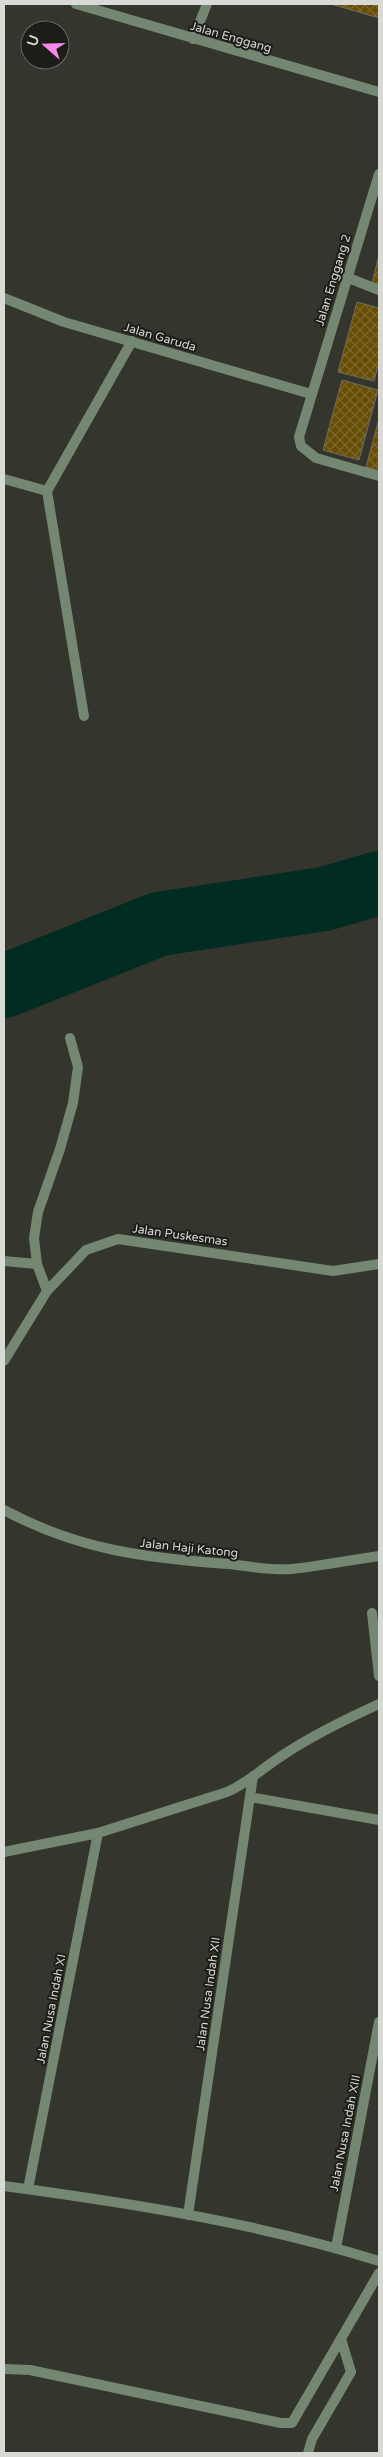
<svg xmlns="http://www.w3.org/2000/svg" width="383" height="2457" font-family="'Varela Round',sans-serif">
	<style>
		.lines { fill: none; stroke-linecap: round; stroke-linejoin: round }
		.river { stroke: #002c21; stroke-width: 64 }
		.building { fill: url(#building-cross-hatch); stroke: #706c63 }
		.street { stroke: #738772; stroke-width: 10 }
		.labels { text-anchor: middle; stroke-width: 4; stroke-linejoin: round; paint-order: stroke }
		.street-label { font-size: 12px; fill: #d9dad5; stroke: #1c1c18 }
	</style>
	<defs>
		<pattern id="building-cross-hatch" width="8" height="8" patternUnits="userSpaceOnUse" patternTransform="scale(1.25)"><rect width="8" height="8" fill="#674e06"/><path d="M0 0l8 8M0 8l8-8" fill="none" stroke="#7c6729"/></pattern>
	</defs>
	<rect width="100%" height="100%" fill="#34352d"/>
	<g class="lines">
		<path class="river" d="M4,986L159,924L324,899L379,883"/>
	</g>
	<path class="building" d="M331,4H379V18Z
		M379,255V286L372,283Z
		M357,302L379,308V362L374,381L338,372Z
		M342,380L378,390L359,460L323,450Z
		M379,419V471L366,467Z"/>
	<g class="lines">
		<path class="street" d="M76,4L379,92
			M193,39L207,4
			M379,174L299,437L301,446L316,458L379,476
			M346,277L379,290
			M4,298L64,322L311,394
			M4,479L47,491L132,341
			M47,491L84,716
			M4,1261L37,1264
			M47,1291L37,1264L34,1238L38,1212L60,1149L73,1103L78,1067L70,1038
			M4,1361L47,1291L86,1250L118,1239L333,1271L379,1264
			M4,1510C78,1550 146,1558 228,1564C249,1566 272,1571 292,1569C321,1566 350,1560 379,1556
			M372,1613L379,1676
			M250,1797L379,1820
			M4,1852L98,1833L227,1792C248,1783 264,1767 283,1755C313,1735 346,1719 379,1704
			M4,2186C130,2203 258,2223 379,2261
			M28,2189L98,1833
			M188,2215L253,1776
			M336,2248L379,2022
			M4,2369L30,2370L281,2423H292L379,2273
			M308,2453L312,2439L351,2372L341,2339"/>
	</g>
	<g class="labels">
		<g class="street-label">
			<text transform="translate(231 37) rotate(16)" y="4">Jalan Enggang</text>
			<text transform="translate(333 280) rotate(-73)" y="4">Jalan Enggang 2</text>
			<text transform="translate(160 337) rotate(16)" y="4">Jalan Garuda</text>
			<text transform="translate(180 1235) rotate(8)" y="4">Jalan Puskesmas</text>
			<text transform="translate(189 1548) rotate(6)" y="4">Jalan Haji Katong</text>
			<text transform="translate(208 1994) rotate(-82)" y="4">Jalan Nusa Indah XII</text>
			<text transform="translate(51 2009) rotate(-79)" y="4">Jalan Nusa Indah XI</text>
			<text transform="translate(345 2133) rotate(-79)" y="4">Jalan Nusa Indah XIII</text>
		</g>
	</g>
	<rect width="383" height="2457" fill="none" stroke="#d9dad5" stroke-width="10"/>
	<g transform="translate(45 45) rotate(290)"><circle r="24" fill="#1c1c18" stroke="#686864"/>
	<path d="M0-4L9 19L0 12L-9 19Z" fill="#f788eb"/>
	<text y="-8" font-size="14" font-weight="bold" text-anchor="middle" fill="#d9dad5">U</text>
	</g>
</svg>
